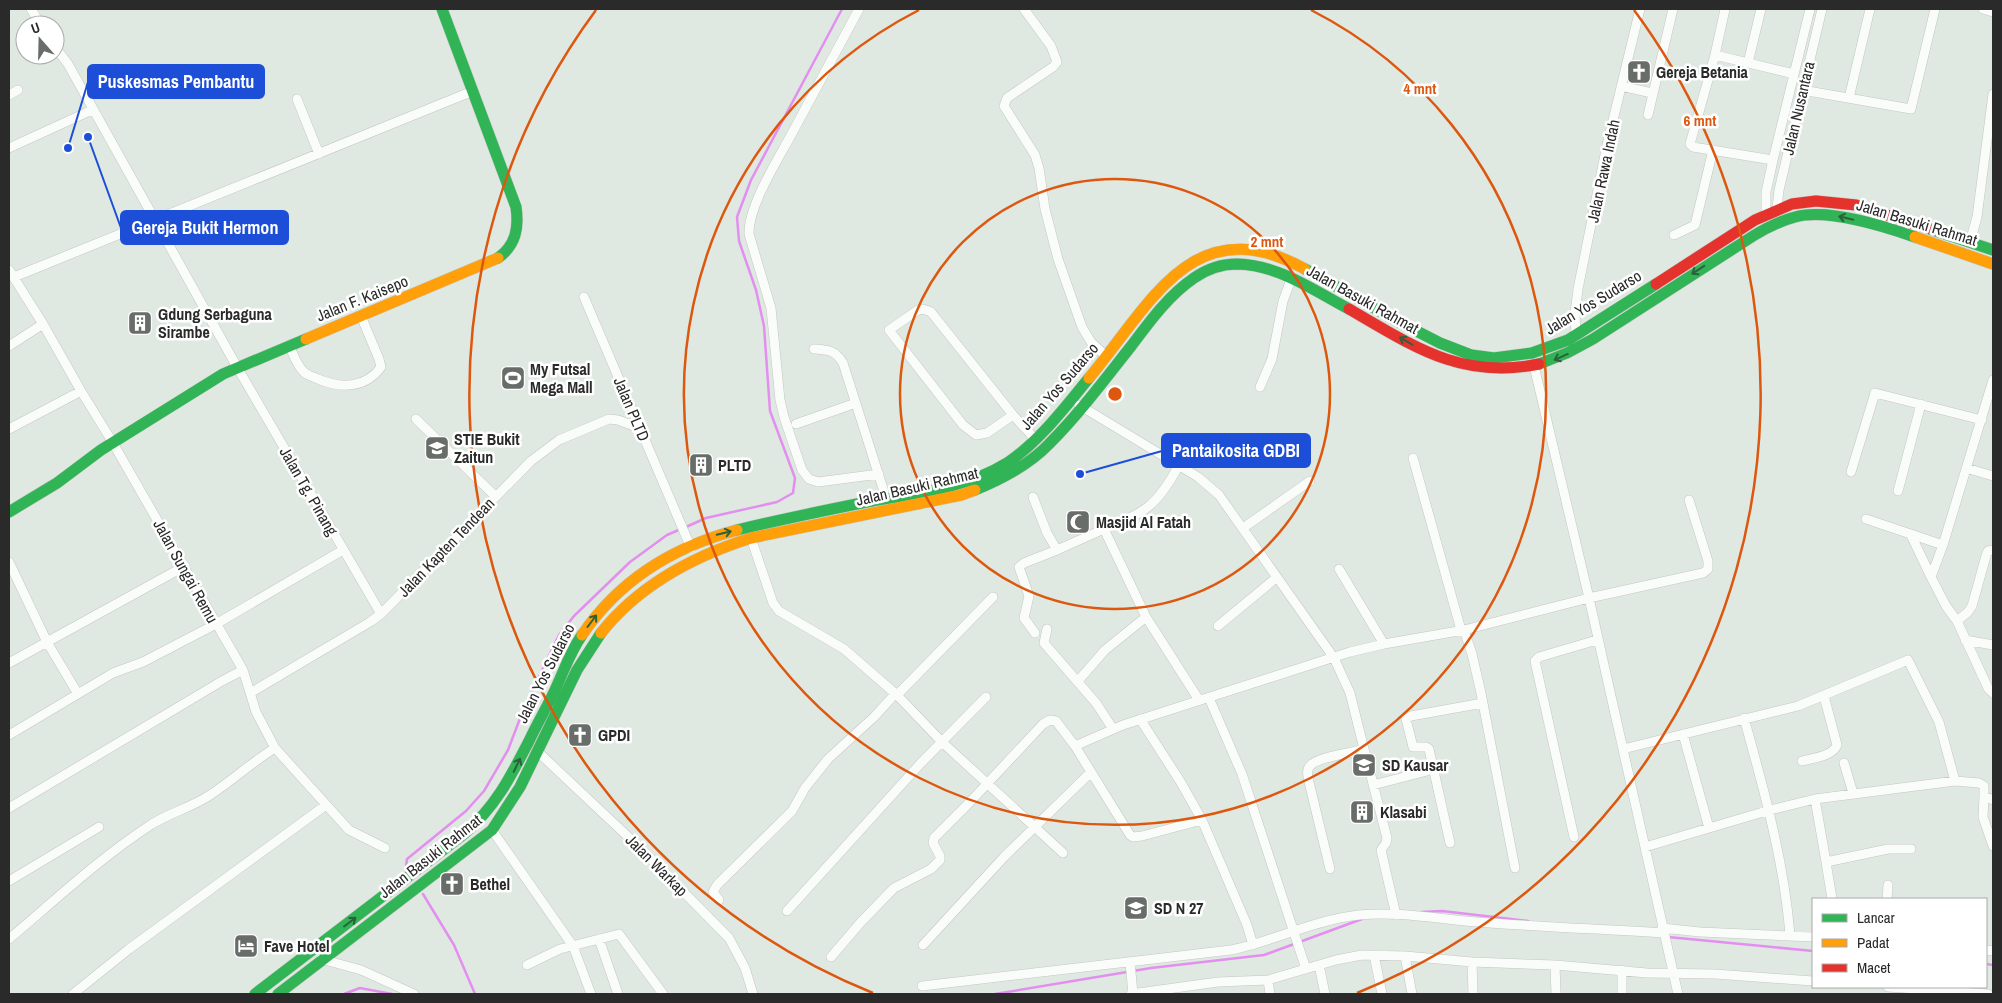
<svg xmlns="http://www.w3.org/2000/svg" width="2002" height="1003" font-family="'Archivo Narrow',sans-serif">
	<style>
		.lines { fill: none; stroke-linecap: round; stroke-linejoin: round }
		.stream { stroke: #e28fef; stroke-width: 2.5 }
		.street-casing { stroke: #c5c6c4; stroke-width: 10 }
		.fast-casing { stroke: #c5c6c4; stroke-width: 12 }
		.slow-casing { stroke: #c5c6c4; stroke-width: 12 }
		.jam-casing { stroke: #c5c6c4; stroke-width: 12 }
		.street { stroke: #fafcfa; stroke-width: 9 }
		.fast { stroke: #30b455; stroke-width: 11 }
		.slow { stroke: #ff9f0a; stroke-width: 11 }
		.jam { stroke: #e5322d; stroke-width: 11 }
		.oneway { stroke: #2c613b }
		.ring { fill: none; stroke: #de570e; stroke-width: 2.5 }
		.labels { text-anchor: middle; stroke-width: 5; stroke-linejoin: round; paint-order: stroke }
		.poi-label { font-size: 16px; font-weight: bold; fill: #2a2a2a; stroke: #fff; text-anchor: start }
		.street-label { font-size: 16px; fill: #2a2a2a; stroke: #fff }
		.centre { fill: #de570e; stroke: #fff; stroke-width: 2.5 }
		.ring-label { font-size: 15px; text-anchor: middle; font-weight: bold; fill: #de570e; stroke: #fff; stroke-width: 5; stroke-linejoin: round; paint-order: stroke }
		.leader { fill: none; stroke: #1d4ed8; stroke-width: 2 }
		.callout-dot { fill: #1d4ed8; stroke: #fff; stroke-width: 2 }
		.callout { fill: #1d4ed8; stroke: #1d4ed8; stroke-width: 2 }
		.callout-label { font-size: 18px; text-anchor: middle; font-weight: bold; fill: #fff }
	</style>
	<rect width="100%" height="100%" fill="#dfe9e1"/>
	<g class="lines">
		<path class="stream" d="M686,527L706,518L777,502L793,493L795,478L770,411L764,326L756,290L739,241L737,217L751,180L842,9
			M406,866L407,859L466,811L484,791L508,750L524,708L559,635L574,616L630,562L667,535L681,529
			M423,894L454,945L475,994
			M1422,912L1442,911L1528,921
			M1668,937L1813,951
			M1986,964L1993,965
			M344,994L360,988L392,994
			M995,994L1151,968L1264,955L1362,919"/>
		<defs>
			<path id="street" d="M31,9L41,25
				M859,9C836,51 813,94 790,137C777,161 748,207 749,234L771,308L780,400L784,417L802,470L809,479L818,482L879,474
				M1024,9L1051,46L1057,62L1053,67L1007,98L1004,106L1035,155L1039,168L1045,209L1058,259L1082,327L1091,342L1107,357
				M1725,9L1715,55L1690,144L1693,147L1773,160
				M1983,9L1993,12
				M55,47L68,64L237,367L381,614
				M1715,55L1794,74
				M1748,63L1761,9
				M1621,86L1652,93
				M1802,90L1911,109L1935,9
				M9,95L18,90
				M1849,98L1870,9
				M297,99L319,154
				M1648,115L1673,9
				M9,148L92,110
				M1777,208L1779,190L1822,9
				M1766,214V192L1773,160L1810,9
				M1674,235L1695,225L1713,150
				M1970,242L1977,217L1993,94
				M9,270L43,324L81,391L113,443L243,670L256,712L275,748L349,830L385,848
				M14,277L473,91
				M584,297L691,548
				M1576,336L1575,313L1578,289L1607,145L1640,9
				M289,345C293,354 297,366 304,372C308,376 314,377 318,379C341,389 366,388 381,367L379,359L361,316
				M9,346L43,324
				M814,349C828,350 835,350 843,363L886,498
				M1534,366L1589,598L1678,994
				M1993,380L1943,545L1931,577L1946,606L1957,621L1988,688L1993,693
				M1260,387L1272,359L1283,301L1292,277
				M1079,405L1198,477L1219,495L1334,658L1350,693L1364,749C1353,753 1316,757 1310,766C1306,770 1308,777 1309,782L1330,869
				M1013,415L987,433L976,435L963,425L889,330L918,310L923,309L931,312L1013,415L1035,439
				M416,419L495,496
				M796,424L856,403
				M9,429L81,391
				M1413,458L1461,630
				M1966,468L1993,476
				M1851,472L1875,393L1982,420
				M1898,491L1921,404
				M1033,497L1047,533L1057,550L1104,529L1146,617L1199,700
				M1866,519L1943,545
				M1243,528L1310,481
				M1104,529C1146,512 1157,506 1179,465
				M1911,535L1931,577
				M751,538L773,603L779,611L844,649L897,695L942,742L1063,853
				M9,562L47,642L9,663
				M1339,569L1384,644
				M1957,621L1968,612L1972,606L1986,556L1988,551L1993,550
				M1218,626L1276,578
				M1047,629L1044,643L1096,703L1113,729
				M1464,630L1472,654L1481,693L1515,868
				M1035,633L1024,618L1029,596L1019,567L1024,563L1057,550
				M1965,640L1993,645
				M1078,681L1105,650L1146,617
				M252,692L370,622L381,614L531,461L559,440L609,419L618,420L642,429
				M78,694L47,642L185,566
				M897,695L993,597
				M1209,698L1242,774L1306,969
				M1744,718C1764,790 1784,861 1790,935
				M1140,719L1180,781L1202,820L1247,925L1253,945
				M1683,734L1709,828
				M9,735L113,673L143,662L216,624L343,550
				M1075,746L1123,725L1350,652L1384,644L1464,630L1589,598L1703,573L1708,569V561L1689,500
				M1364,749L1387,838L1386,843L1381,850L1396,915
				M1623,749L1798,706L1908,660L1939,722L1955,781
				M538,752L639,847L729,938L745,968L753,994
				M1802,761C1813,758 1833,756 1837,745L1824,696
				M1844,763L1853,793
				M1373,785L1427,771
				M1984,796L1983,817L1993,846
				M1815,799L1826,862L1888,849H1911
				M9,808L222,681L243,670
				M492,830L573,946L591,994
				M1574,837L1535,661L1539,657L1597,640
				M1450,843L1429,749L1426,747H1413L1406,719L1411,716L1483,703
				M1645,847L1770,810L1815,799L1955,781L1979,783L1984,786V796L1993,800
				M1826,862L1832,899
				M9,881L99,827
				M1887,899L1888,885
				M719,900L713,892L717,885L792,811L805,788L828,759L874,717L895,694
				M787,911L920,764L986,697
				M1662,928L1700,932L1813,937
				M9,939C54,901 100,858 149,826C168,813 191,808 210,795C233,780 252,762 275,748
				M599,939L618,994
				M923,945L1004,857L1091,772
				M1986,950L1993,951
				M1374,955L1382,994
				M1405,956L1412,994
				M831,957L861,922L894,888L931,869L940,860V856L933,843L934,838L969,803L1043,724L1050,720L1056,721L1075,746L1130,835L1133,837L1142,836L1202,820
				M321,959L361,970L414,994
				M1130,962L1133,994
				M1472,962L1473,994
				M527,965L560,949L619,934L663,994
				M1319,965L1325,994
				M1555,965L1556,994
				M1622,970V994
				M922,986L1231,950C1274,941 1314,920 1359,915C1398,911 1438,919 1477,922C1539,927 1601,929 1663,933
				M1888,987L1988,994
				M73,994L129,949L326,805
				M1131,994L1218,982L1268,980
				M1270,994L1268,980L1336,960L1362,955L1405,956L1472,962L1555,965L1647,973L1715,974L1813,981"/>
			<path id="fast" d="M442,9L516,207C519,228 516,245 498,258
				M1927,228L1993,250
				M1305,269L1397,321L1440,343L1471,355L1494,358L1532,353L1568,340L1656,284
				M1539,364L1567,353L1593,339L1753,236C1766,228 1780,221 1795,217C1826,208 1884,226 1915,237
				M975,490C1002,479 1029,465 1049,444C1079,414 1106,378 1132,345C1150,321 1169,295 1194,278C1207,269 1221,264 1237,264C1279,265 1313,290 1349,309
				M9,512L57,483L101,450L223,374L306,339
				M737,530C782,519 827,510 872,501C917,493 967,488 1007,463C1039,442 1065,407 1089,378
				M255,994L464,834C496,806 510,778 529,741C537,724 547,707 555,690C564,671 570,652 582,635
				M278,994L492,830L520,787L577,670L601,633"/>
			<path id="slow" d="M1915,237L1993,264
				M306,339L498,258
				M1089,378C1151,304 1193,207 1305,269
				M601,633C639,585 694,556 751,538L961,495L975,490
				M582,635C620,579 673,547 737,530"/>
			<path id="jam" d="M1656,284L1755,220L1792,204L1816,201L1856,205L1927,228
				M1349,309C1413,346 1461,380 1539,364"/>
		</defs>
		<use href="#street" class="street-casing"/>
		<use href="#fast" class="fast-casing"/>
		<use href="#slow" class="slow-casing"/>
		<use href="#jam" class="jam-casing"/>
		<use href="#street" class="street"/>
		<use href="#fast" class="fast"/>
		<use href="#slow" class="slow"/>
		<use href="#jam" class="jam"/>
	</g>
	<defs><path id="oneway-shaft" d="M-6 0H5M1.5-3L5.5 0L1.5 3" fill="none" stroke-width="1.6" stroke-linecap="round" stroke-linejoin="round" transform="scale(1.25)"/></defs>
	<g class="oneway">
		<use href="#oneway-shaft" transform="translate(1846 218) rotate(-167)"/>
		<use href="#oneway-shaft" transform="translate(1698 270) rotate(147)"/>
		<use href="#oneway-shaft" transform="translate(1406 341) rotate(-150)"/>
		<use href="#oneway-shaft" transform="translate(1561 357) rotate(156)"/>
		<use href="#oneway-shaft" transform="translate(724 533) rotate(-14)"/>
		<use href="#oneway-shaft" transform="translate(592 621) rotate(-53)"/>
		<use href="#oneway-shaft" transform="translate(517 765) rotate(-64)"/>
		<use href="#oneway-shaft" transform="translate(350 922) rotate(-37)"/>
	</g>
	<g class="ring">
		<circle cx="1115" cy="394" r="215"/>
		<path d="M1311 10A431 431 0 1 1 919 10"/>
		<path d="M873 993A646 646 0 0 1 596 10M1634 10A646 646 0 0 1 1357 993"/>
	</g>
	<defs>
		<symbol id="church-square" viewBox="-11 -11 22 22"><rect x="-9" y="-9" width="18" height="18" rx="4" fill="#696d6a" stroke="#fff"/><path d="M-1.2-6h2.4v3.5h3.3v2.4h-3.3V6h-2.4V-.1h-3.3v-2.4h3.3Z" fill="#fff"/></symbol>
		<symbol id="building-square" viewBox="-11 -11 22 22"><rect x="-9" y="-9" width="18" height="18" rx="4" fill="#696d6a" stroke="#fff"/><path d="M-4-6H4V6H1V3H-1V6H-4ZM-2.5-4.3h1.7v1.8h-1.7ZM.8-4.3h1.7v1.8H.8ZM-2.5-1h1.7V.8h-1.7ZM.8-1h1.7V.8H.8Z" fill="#fff"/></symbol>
		<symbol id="stadium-square" viewBox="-11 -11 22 22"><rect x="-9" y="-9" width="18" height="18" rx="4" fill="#696d6a" stroke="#fff"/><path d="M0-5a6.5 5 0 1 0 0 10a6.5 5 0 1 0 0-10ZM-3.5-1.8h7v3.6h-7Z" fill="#fff"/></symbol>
		<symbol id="university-square" viewBox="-11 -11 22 22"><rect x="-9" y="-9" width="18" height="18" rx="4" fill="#696d6a" stroke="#fff"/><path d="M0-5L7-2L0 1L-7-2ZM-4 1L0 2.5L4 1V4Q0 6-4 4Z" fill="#fff"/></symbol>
		<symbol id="mosque-square" viewBox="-11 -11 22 22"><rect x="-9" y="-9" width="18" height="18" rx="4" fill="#696d6a" stroke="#fff"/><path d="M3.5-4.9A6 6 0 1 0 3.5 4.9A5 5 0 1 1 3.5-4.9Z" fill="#fff"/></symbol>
		<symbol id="school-square" viewBox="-11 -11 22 22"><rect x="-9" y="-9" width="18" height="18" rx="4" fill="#696d6a" stroke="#fff"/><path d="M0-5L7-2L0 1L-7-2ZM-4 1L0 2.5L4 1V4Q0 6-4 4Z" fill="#fff"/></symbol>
		<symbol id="hotel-square" viewBox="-11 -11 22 22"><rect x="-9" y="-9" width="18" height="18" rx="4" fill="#696d6a" stroke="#fff"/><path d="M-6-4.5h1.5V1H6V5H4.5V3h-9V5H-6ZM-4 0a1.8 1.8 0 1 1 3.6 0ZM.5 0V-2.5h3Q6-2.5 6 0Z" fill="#fff"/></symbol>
	</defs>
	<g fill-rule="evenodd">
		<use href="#church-square" x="1625" y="58" width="28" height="28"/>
		<use href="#building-square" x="126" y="309" width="28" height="28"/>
		<use href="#stadium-square" x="499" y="364" width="28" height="28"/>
		<use href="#university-square" x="423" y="434" width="28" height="28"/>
		<use href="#building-square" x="687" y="451" width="28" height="28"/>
		<use href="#mosque-square" x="1064" y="508" width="28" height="28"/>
		<use href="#church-square" x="566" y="721" width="28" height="28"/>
		<use href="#school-square" x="1350" y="751" width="28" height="28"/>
		<use href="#building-square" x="1348" y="798" width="28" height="28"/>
		<use href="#church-square" x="438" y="870" width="28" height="28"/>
		<use href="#school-square" x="1122" y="894" width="28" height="28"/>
		<use href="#hotel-square" x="232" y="932" width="28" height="28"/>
	</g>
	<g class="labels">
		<g class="poi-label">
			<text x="1656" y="78">Gereja Betania</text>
			<text x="158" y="320">Gdung Serbaguna<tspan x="158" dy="18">Sirambe</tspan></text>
			<text x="530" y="375">My Futsal<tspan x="530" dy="18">Mega Mall</tspan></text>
			<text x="454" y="445">STIE Bukit<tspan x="454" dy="18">Zaitun</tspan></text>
			<text x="718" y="471">PLTD</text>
			<text x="1096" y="528">Masjid Al Fatah</text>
			<text x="598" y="741">GPDI</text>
			<text x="1382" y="771">SD Kausar</text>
			<text x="1380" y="818">Klasabi</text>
			<text x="470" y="890">Bethel</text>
			<text x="1154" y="914">SD N 27</text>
			<text x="264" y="952">Fave Hotel</text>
		</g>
		<g class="street-label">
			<text transform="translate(1798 108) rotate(-77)" y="6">Jalan Nusantara</text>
			<text transform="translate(1603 171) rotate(-78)" y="6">Jalan Rawa Indah</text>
			<text transform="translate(1917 222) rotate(17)" y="6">Jalan Basuki Rahmat</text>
			<text transform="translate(362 298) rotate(-22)" y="6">Jalan F. Kaisepo</text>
			<text transform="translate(1363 299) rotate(29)" y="6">Jalan Basuki Rahmat</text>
			<text transform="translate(1593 302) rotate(-31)" y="6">Jalan Yos Sudarso</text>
			<text transform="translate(1059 386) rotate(-49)" y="6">Jalan Yos Sudarso</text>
			<text transform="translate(632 409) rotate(67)" y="6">Jalan PLTD</text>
			<text transform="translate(917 486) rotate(-13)" y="6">Jalan Basuki Rahmat</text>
			<text transform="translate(309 491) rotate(60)" y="6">Jalan Tg. Pinang</text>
			<text transform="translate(446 547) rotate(-46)" y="6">Jalan Kapten Tendean</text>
			<text transform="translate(186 571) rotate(61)" y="6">Jalan Sungai Remu</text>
			<text transform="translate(545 673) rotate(-63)" y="6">Jalan Yos Sudarso</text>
			<text transform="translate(430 856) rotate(-38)" y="6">Jalan Basuki Rahmat</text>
			<text transform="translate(657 865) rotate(45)" y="6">Jalan Warkap</text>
		</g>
	</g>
	<circle cx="1115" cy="394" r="8" class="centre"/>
	<g class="ring-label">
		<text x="1420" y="94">4 mnt</text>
		<text x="1700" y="126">6 mnt</text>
		<text x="1267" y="247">2 mnt</text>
	</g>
	<path class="leader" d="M68 148L88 82M88 137L121 228M1080 474L1162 451"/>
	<g class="callout-dot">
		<circle cx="68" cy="148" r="5"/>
		<circle cx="88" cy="137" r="5"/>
		<circle cx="1080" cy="474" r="5"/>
	</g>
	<g class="callout">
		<rect x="88" y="65" width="176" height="33" rx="5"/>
		<rect x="121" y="211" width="167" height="33" rx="5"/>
		<rect x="1162" y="434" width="148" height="33" rx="5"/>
	</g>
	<g class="callout-label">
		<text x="176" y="88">Puskesmas Pembantu</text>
		<text x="205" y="234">Gereja Bukit Hermon</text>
		<text x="1236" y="457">Pantaikosita GDBI</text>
	</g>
	<rect width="2002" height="1003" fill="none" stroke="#2a2a2a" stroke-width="20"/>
	<rect x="1812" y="898" width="175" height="90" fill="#ffffff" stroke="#aaaaaa"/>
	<rect x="1822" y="914" width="25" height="8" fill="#30b455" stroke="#aaaaaa"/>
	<text x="1857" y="923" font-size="15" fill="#2a2a2a">Lancar</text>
	<rect x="1822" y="939" width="25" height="8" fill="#ff9f0a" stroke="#aaaaaa"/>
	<text x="1857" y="948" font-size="15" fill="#2a2a2a">Padat</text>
	<rect x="1822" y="964" width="25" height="8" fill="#e5322d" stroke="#aaaaaa"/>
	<text x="1857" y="973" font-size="15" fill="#2a2a2a">Macet</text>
	<g transform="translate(40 40) rotate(340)"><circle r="24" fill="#ffffff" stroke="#aaaaaa"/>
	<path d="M0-4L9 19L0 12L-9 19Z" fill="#696d6a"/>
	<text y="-8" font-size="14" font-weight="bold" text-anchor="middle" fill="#2a2a2a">U</text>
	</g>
</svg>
